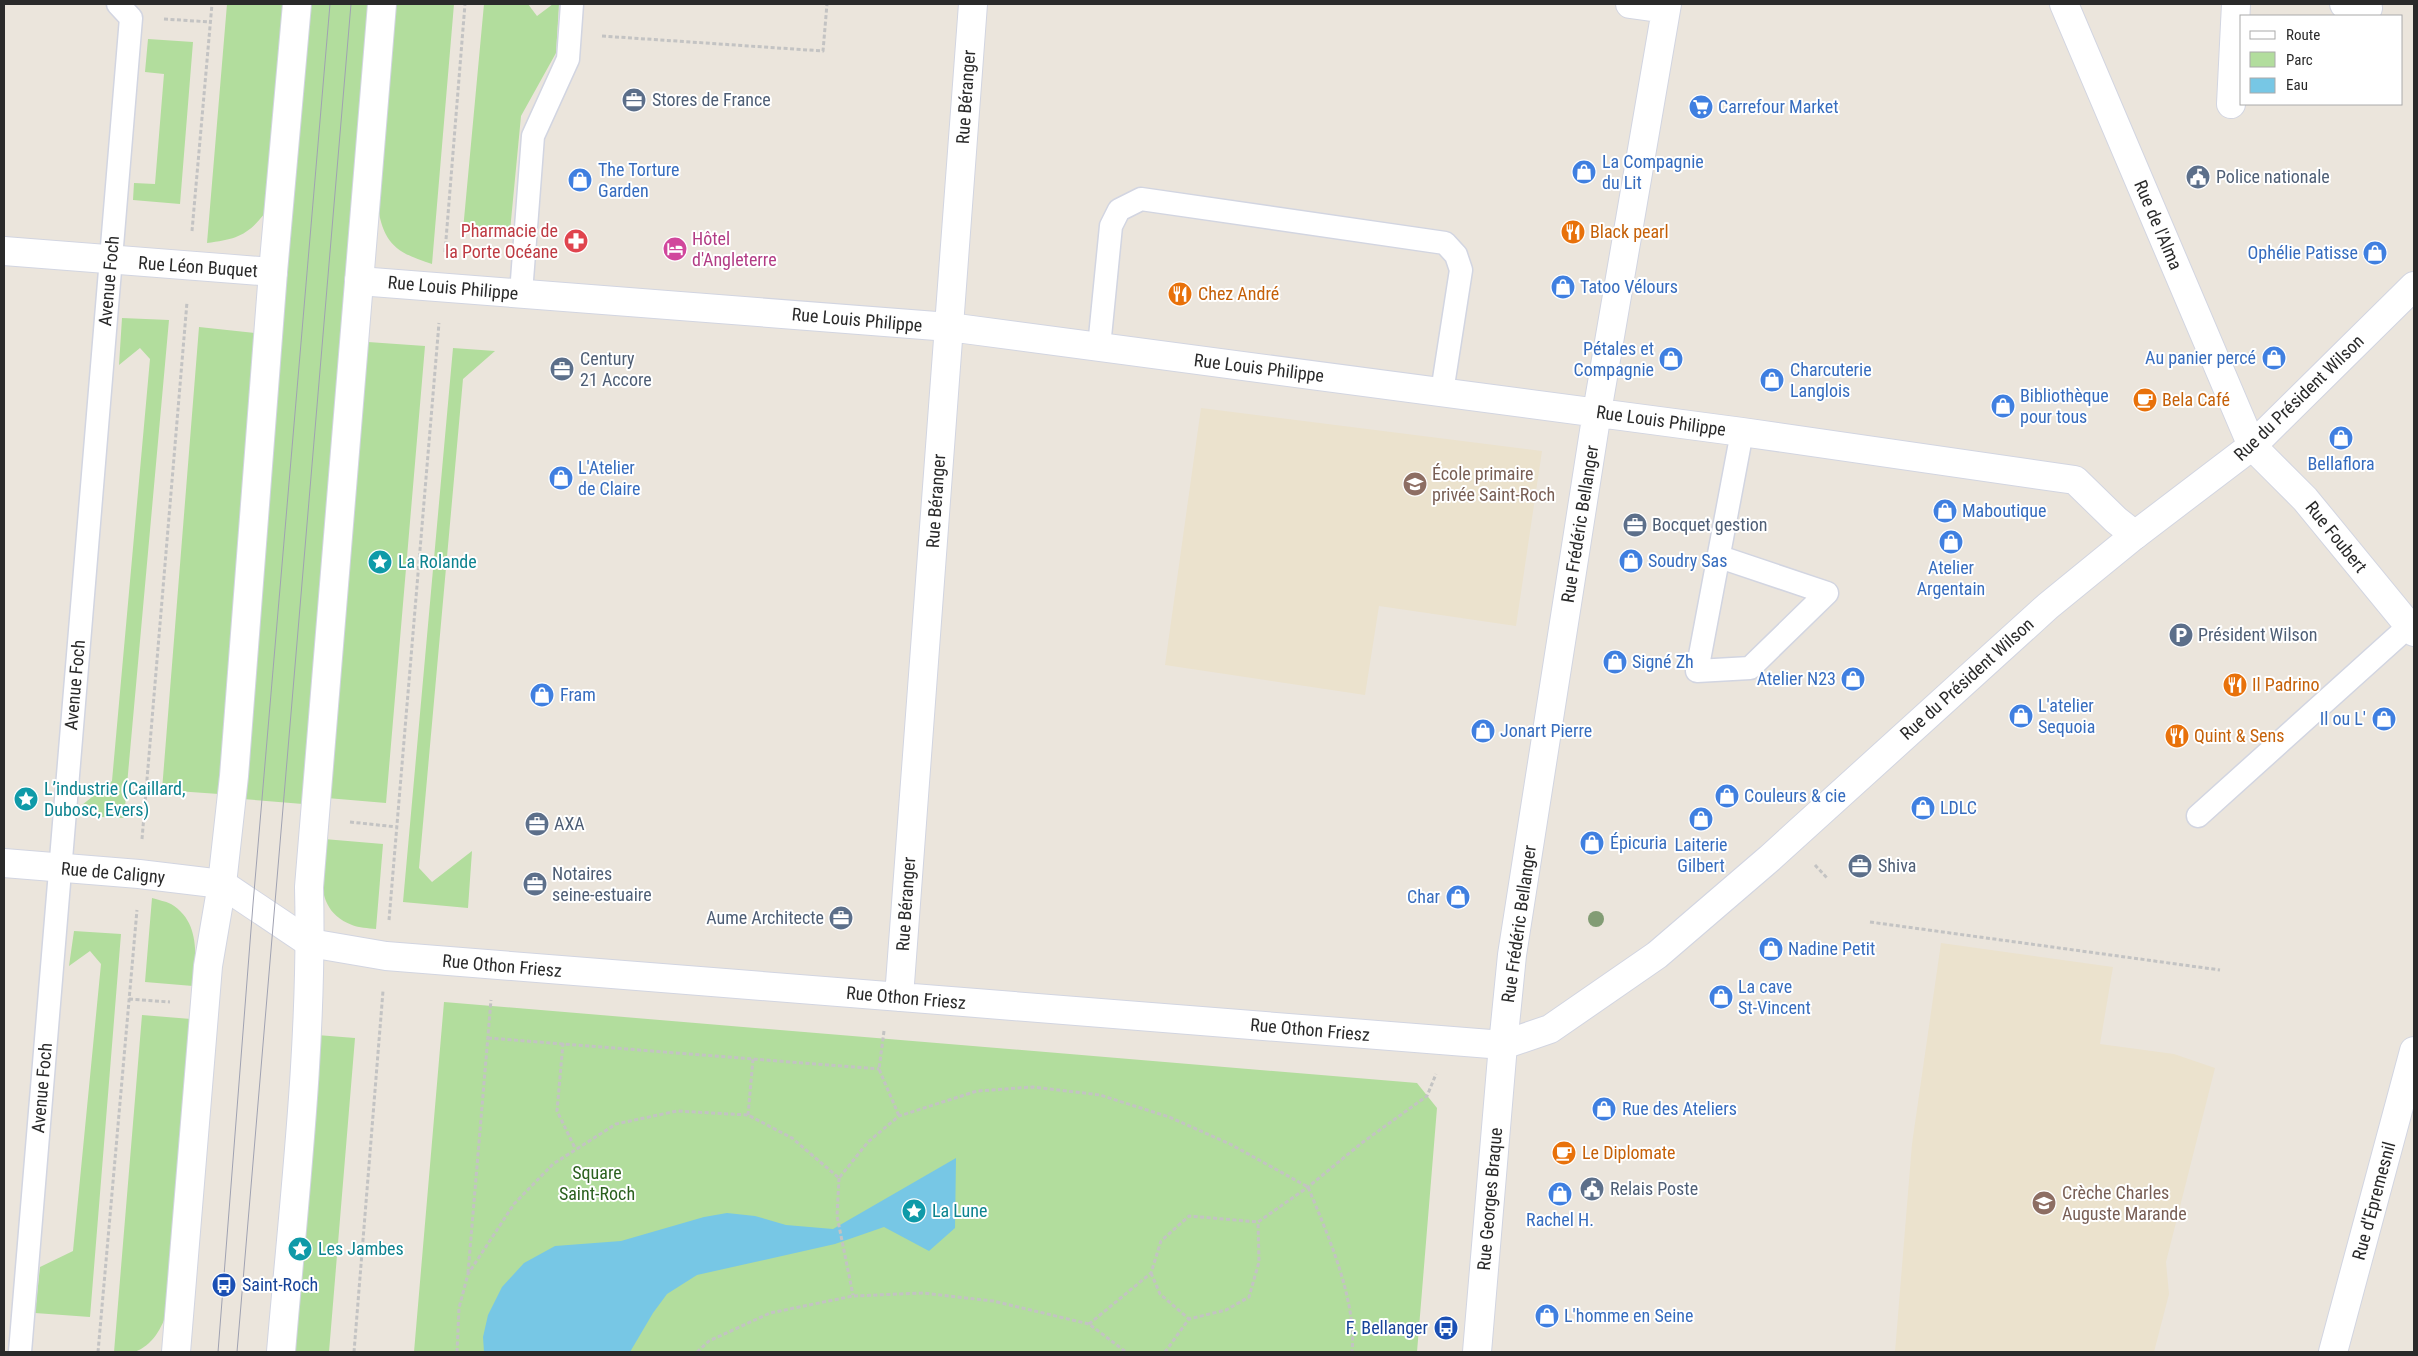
<svg xmlns="http://www.w3.org/2000/svg" width="2418" height="1356" font-family="'Roboto Condensed',sans-serif">
	<style>
		.education { fill: #ebe2cd }
		.green { fill: #b2dd9d }
		.water { fill: #77c7e5 }
		.lines { fill: none; stroke-linecap: round; stroke-linejoin: round }
		.lane-casing { stroke: #d2d5e1; stroke-width: 25 }
		.street-casing { stroke: #d2d5e1; stroke-width: 30 }
		.secondary-casing { stroke: #d2d5e1; stroke-width: 30 }
		.path { stroke: #c3c3c3; stroke-width: 3; stroke-dasharray: 4 2.5; stroke-linecap: butt }
		.lane { stroke: #fff; stroke-width: 22 }
		.street { stroke: #fff; stroke-width: 28 }
		.secondary { stroke: #fff; stroke-width: 28 }
		.tram { stroke: #a0a2b2; stroke-width: 1 }
		.tree { fill: #829c74 }
		.labels { text-anchor: middle; stroke-width: 4; stroke-linejoin: round; paint-order: stroke }
		.street-label { font-size: 18px; fill: #2a2a2a; stroke: #fff }
		.service-label { font-size: 18px; fill: #4e5e75; stroke: #fff; text-anchor: start }
		.shop-label { font-size: 18px; fill: #366cbe; stroke: #fff; text-anchor: start }
		.health-label { font-size: 18px; fill: #be3a42; stroke: #fff; text-anchor: end }
		.food-label { font-size: 18px; fill: #c56008; stroke: #fff; text-anchor: start }
		.hotel-label { font-size: 18px; fill: #b23c85; stroke: #fff; text-anchor: start }
		.education-label { font-size: 18px; fill: #785e54; stroke: #fff; text-anchor: start }
		.culture-label { font-size: 18px; fill: #0d838f; stroke: #fff; text-anchor: start }
		.park-label { font-size: 18px; fill: #2c611f; stroke: #fff }
		.transit-label { font-size: 18px; fill: #164399; stroke: #fff; text-anchor: start }
	</style>
	<rect width="100%" height="100%" fill="#ebe5dc"/>
	<path class="education" d="M1201,408L1542,451L1516,626L1379,606L1365,695L1165,665Z
		M1941,943L2113,967L2100,1044L2174,1054L2215,1068L2166,1262L2169,1294L2154,1352H1895L1912,1144Z"/>
	<path class="green" d="M227,4H286L265,213C247,236 236,239 207,243Z
		M309,4H370L303,804L243,799Z
		M394,4H454L432,264C394,252 383,243 377,202Z
		M484,4H528L537,16L553,4H559L556,53L521,116L510,231L463,230Z
		M148,39L193,42L180,204L133,200L134,183L155,184L164,74L145,72Z
		M122,318L169,320L124,818L81,816L82,805L112,781L150,359L140,348L119,365Z
		M199,327L255,333L219,794L162,790Z
		M368,342L425,346L386,803L327,798Z
		M453,348L495,351L463,379L419,868L432,882L472,851L468,908L403,902Z
		M324,839L383,844L376,929C368,928 359,928 352,925C313,910 322,871 324,839Z
		M152,898C158,900 165,901 171,904C201,922 196,958 193,986L145,982Z
		M74,931L121,934L90,1317L35,1313L40,1267L73,1251L101,964L90,951L69,966Z
		M444,1002L1417,1083L1437,1108L1417,1352H414Z
		M142,1015L191,1019L168,1310C162,1327 153,1346 134,1352C128,1354 120,1352 114,1352Z
		M317,1035L355,1038L329,1352H291Z"/>
	<path class="water" d="M956,1158L955,1228L929,1251L884,1227L835,1244L697,1275L667,1294L653,1313L630,1352H484L483,1337L488,1315L502,1287L524,1263L555,1246L621,1241L704,1217L727,1213L755,1216L786,1225L833,1229Z"/>
	<g class="lines">
		<defs>
			<path id="lane" d="M521,293L533,136L568,59L572,4
				M1099,347L1111,226L1119,210L1141,199L1445,243L1456,255L1461,270L1442,392
				M1720,557L1827,593L1750,668L1697,671L1742,432
				M2198,816L2409,626
				M20,1352L131,18L118,4"/>
			<path id="street" d="M1630,4L1666,9
				M2064,4L2252,446L2305,499L2414,632
				M2344,4L2368,8
				M2231,104L2236,4
				M4,251L273,272
				M359,281L949,327L1742,432L2075,480L2116,520L2135,535
				M4,863L139,874L222,884L310,943L386,956L1503,1045L1512,955L1597,412L1667,4
				M899,997L973,4
				M2333,1352L2414,1051"/>
			<path id="secondary" d="M176,1352L208,966L222,884L234,776L273,272L297,4
				M281,1352C294,1198 313,1043 309,887L382,4
				M1477,1352L1503,1045L1550,1029L1657,955L1770,858L2048,606L2135,535L2252,446L2414,286"/>
		</defs>
		<use href="#lane" class="lane-casing"/>
		<use href="#street" class="street-casing"/>
		<use href="#secondary" class="secondary-casing"/>
		<path class="path" d="M164,19L210,22
			M602,36L823,51L827,4
			M192,231L212,4
			M445,252L465,4
			M350,822L397,827
			M142,839L187,302
			M1815,865L1828,879
			M389,920L439,323
			M1870,922L2220,970
			M129,999L170,1002
			M884,1031L879,1069L899,1116
			M488,1038L879,1069
			M563,1043L557,1111L575,1148
			M748,1115L753,1059
			M839,1178L837,1216L853,1295
			M468,1273L491,1000
			M1151,1273L1160,1294L1189,1319
			M1089,1324L1151,1273L1161,1241L1189,1216L1258,1222L1308,1187L1363,1142L1427,1096L1436,1074
			M98,1352L137,910
			M354,1352L383,991
			M457,1352L459,1308L468,1274L514,1204L553,1164L616,1124L677,1111L748,1115L792,1138L839,1178L868,1142L899,1116L977,1091L1033,1087L1100,1095L1169,1117L1230,1144L1308,1187C1328,1235 1357,1301 1352,1352
			M697,1352L709,1341L770,1313L853,1296L923,1293L993,1301L1089,1324L1126,1352
			M1165,1352L1189,1319L1226,1310L1249,1297L1259,1262L1258,1222"/>
		<use href="#lane" class="lane"/>
		<use href="#street" class="street"/>
		<use href="#secondary" class="secondary"/>
		<path class="tram" d="M218,1352L253,904L330,4
			M237,1352L351,4"/>
	</g>
	<circle class="tree" cx="1596" cy="919" r="8"/>
	<defs>
		<symbol id="office-disc" viewBox="-11 -11 22 22"><circle r="9.5" fill="#5c6f8a" stroke="#fff"/><path d="M-6-3h4V-5.5h4V-3h4V5H-6ZM-1-4.5V-3h2v-1.5ZM-6 0V1H6V0Z" fill="#fff"/></symbol>
		<symbol id="supermarket-disc" viewBox="-11 -11 22 22"><circle r="9.5" fill="#3f7fe0" stroke="#fff"/><path d="M-6-5.5h2.5l.6 2H6L4.5 2H-2.5L-4.4-4H-6ZM-1.5 3.2a1.3 1.3 0 1 0 .1 0ZM3 3.2a1.3 1.3 0 1 0 .1 0Z" fill="#fff"/></symbol>
		<symbol id="shop-disc" viewBox="-11 -11 22 22"><circle r="9.5" fill="#3f7fe0" stroke="#fff"/><path d="M-5-2.5h2.3a2.7 3.5 0 0 1 5.4 0H5L5.5 6h-11ZM-1.5-2.5h3a1.5 2.3 0 0 0-3 0Z" fill="#fff"/></symbol>
		<symbol id="civic-disc" viewBox="-11 -11 22 22"><circle r="9.5" fill="#5c6f8a" stroke="#fff"/><path d="M-.6-6.5H3V-4.5H.6V-3L4-1V1h2V6H-6V1h2V-1L-.6-3ZM-1.2 2.5V6h2.4V2.5Z" fill="#fff"/></symbol>
		<symbol id="restaurant-disc" viewBox="-11 -11 22 22"><circle r="9.5" fill="#e8710a" stroke="#fff"/><path d="M-5-6h1v4h1v-4h1v4h1v-4h1v5L-1.5 .5V6h-2V.5L-5-1ZM5-6V6H3V1.5H1.5Q1.5-4 5-6Z" fill="#fff"/></symbol>
		<symbol id="pharmacy-disc" viewBox="-11 -11 22 22"><circle r="9.5" fill="#e0444e" stroke="#fff"/><path d="M-2-6h4v4h4v4h-4v4h-4v-4h-4v-4h4Z" fill="#fff"/></symbol>
		<symbol id="hotel-disc" viewBox="-11 -11 22 22"><circle r="9.5" fill="#d1479c" stroke="#fff"/><path d="M-6-4.5h1.5V1H6V5H4.5V3h-9V5H-6ZM-4 0a1.8 1.8 0 1 1 3.6 0ZM.5 0V-2.5h3Q6-2.5 6 0Z" fill="#fff"/></symbol>
		<symbol id="cafe-disc" viewBox="-11 -11 22 22"><circle r="9.5" fill="#e8710a" stroke="#fff"/><path d="M-5.5-4.5H6V0H3Q3 3.5 0 3.5H-2.5Q-5.5 3.5-5.5 0ZM3-3.2v2h1.7v-2ZM-6 4.5H4V6H-6Z" fill="#fff"/></symbol>
		<symbol id="school-disc" viewBox="-11 -11 22 22"><circle r="9.5" fill="#8d6e63" stroke="#fff"/><path d="M0-5L7-2L0 1L-7-2ZM-4 1L0 2.5L4 1V4Q0 6-4 4Z" fill="#fff"/></symbol>
		<symbol id="sight-disc" viewBox="-11 -11 22 22"><circle r="9.5" fill="#0f9aa8" stroke="#fff"/><path d="M0-6L1.8-2.2L6-1.7L2.9 1.2L3.7 5.4L0 3.3L-3.7 5.4L-2.9 1.2L-6-1.7L-1.8-2.2Z" fill="#fff"/></symbol>
		<symbol id="parking-disc" viewBox="-11 -11 22 22"><circle r="9.5" fill="#5c6f8a" stroke="#fff"/><path d="M-3.5-5.5H1a3.5 3.5 0 0 1 0 7H-1V5.5H-3.5ZM-1-3.4V-.6H.8a1.4 1.4 0 0 0 0-2.8Z" fill="#fff"/></symbol>
		<symbol id="bus-disc" viewBox="-11 -11 22 22"><circle r="9.5" fill="#1a4fb4" stroke="#fff"/><path d="M-5-6H5V4H4V6H2V4H-2V6H-4V4H-5ZM-3.5-4V0h7V-4ZM-3.5 1.2v1.5H-2V1.2ZM2 1.2v1.5H3.5V1.2Z" fill="#fff"/></symbol>
	</defs>
	<g fill-rule="evenodd">
		<use href="#office-disc" x="620" y="86" width="28" height="28"/>
		<use href="#supermarket-disc" x="1687" y="93" width="28" height="28"/>
		<use href="#shop-disc" x="1570" y="158" width="28" height="28"/>
		<use href="#civic-disc" x="2184" y="163" width="28" height="28"/>
		<use href="#shop-disc" x="566" y="166" width="28" height="28"/>
		<use href="#restaurant-disc" x="1559" y="218" width="28" height="28"/>
		<use href="#pharmacy-disc" x="562" y="227" width="28" height="28"/>
		<use href="#hotel-disc" x="661" y="235" width="28" height="28"/>
		<use href="#shop-disc" x="2361" y="239" width="28" height="28"/>
		<use href="#shop-disc" x="1549" y="273" width="28" height="28"/>
		<use href="#restaurant-disc" x="1166" y="280" width="28" height="28"/>
		<use href="#shop-disc" x="2260" y="344" width="28" height="28"/>
		<use href="#shop-disc" x="1657" y="345" width="28" height="28"/>
		<use href="#office-disc" x="548" y="355" width="28" height="28"/>
		<use href="#shop-disc" x="1758" y="366" width="28" height="28"/>
		<use href="#cafe-disc" x="2131" y="386" width="28" height="28"/>
		<use href="#shop-disc" x="1989" y="392" width="28" height="28"/>
		<use href="#shop-disc" x="2327" y="424" width="28" height="28"/>
		<use href="#shop-disc" x="547" y="464" width="28" height="28"/>
		<use href="#school-disc" x="1401" y="470" width="28" height="28"/>
		<use href="#shop-disc" x="1931" y="497" width="28" height="28"/>
		<use href="#office-disc" x="1621" y="511" width="28" height="28"/>
		<use href="#shop-disc" x="1937" y="528" width="28" height="28"/>
		<use href="#shop-disc" x="1617" y="547" width="28" height="28"/>
		<use href="#sight-disc" x="366" y="548" width="28" height="28"/>
		<use href="#parking-disc" x="2167" y="621" width="28" height="28"/>
		<use href="#shop-disc" x="1601" y="648" width="28" height="28"/>
		<use href="#shop-disc" x="1839" y="665" width="28" height="28"/>
		<use href="#restaurant-disc" x="2221" y="671" width="28" height="28"/>
		<use href="#shop-disc" x="528" y="681" width="28" height="28"/>
		<use href="#shop-disc" x="2007" y="702" width="28" height="28"/>
		<use href="#shop-disc" x="2370" y="705" width="28" height="28"/>
		<use href="#shop-disc" x="1469" y="717" width="28" height="28"/>
		<use href="#restaurant-disc" x="2163" y="722" width="28" height="28"/>
		<use href="#shop-disc" x="1713" y="782" width="28" height="28"/>
		<use href="#sight-disc" x="12" y="785" width="28" height="28"/>
		<use href="#shop-disc" x="1909" y="794" width="28" height="28"/>
		<use href="#shop-disc" x="1687" y="805" width="28" height="28"/>
		<use href="#office-disc" x="523" y="810" width="28" height="28"/>
		<use href="#shop-disc" x="1578" y="829" width="28" height="28"/>
		<use href="#office-disc" x="1846" y="852" width="28" height="28"/>
		<use href="#office-disc" x="521" y="870" width="28" height="28"/>
		<use href="#shop-disc" x="1444" y="883" width="28" height="28"/>
		<use href="#office-disc" x="827" y="904" width="28" height="28"/>
		<use href="#shop-disc" x="1757" y="935" width="28" height="28"/>
		<use href="#shop-disc" x="1707" y="983" width="28" height="28"/>
		<use href="#shop-disc" x="1590" y="1095" width="28" height="28"/>
		<use href="#cafe-disc" x="1550" y="1139" width="28" height="28"/>
		<use href="#civic-disc" x="1578" y="1175" width="28" height="28"/>
		<use href="#shop-disc" x="1546" y="1180" width="28" height="28"/>
		<use href="#school-disc" x="2030" y="1189" width="28" height="28"/>
		<use href="#sight-disc" x="900" y="1197" width="28" height="28"/>
		<use href="#sight-disc" x="286" y="1235" width="28" height="28"/>
		<use href="#bus-disc" x="210" y="1271" width="28" height="28"/>
		<use href="#shop-disc" x="1533" y="1302" width="28" height="28"/>
		<use href="#bus-disc" x="1432" y="1314" width="28" height="28"/>
	</g>
	<g class="labels">
		<g class="street-label">
			<text transform="translate(966 97) rotate(-86)" y="6">Rue Béranger</text>
			<text transform="translate(2158 225) rotate(67)" y="6">Rue de l'Alma</text>
			<text transform="translate(198 267) rotate(4)" y="6">Rue Léon Buquet</text>
			<text transform="translate(109 281) rotate(-85)" y="6">Avenue Foch</text>
			<text transform="translate(453 288) rotate(5)" y="6">Rue Louis Philippe</text>
			<text transform="translate(857 320) rotate(5)" y="6">Rue Louis Philippe</text>
			<text transform="translate(1259 368) rotate(7)" y="6">Rue Louis Philippe</text>
			<text transform="translate(2299 398) rotate(-44)" y="6">Rue du Président Wilson</text>
			<text transform="translate(1661 421) rotate(8)" y="6">Rue Louis Philippe</text>
			<text transform="translate(936 501) rotate(-86)" y="6">Rue Béranger</text>
			<text transform="translate(1580 524) rotate(-81)" y="6">Rue Frédéric Bellanger</text>
			<text transform="translate(2336 537) rotate(51)" y="6">Rue Foubert</text>
			<text transform="translate(1967 679) rotate(-42)" y="6">Rue du Président Wilson</text>
			<text transform="translate(75 685) rotate(-85)" y="6">Avenue Foch</text>
			<text transform="translate(113 873) rotate(5)" y="6">Rue de Caligny</text>
			<text transform="translate(906 904) rotate(-86)" y="6">Rue Béranger</text>
			<text transform="translate(1519 924) rotate(-82)" y="6">Rue Frédéric Bellanger</text>
			<text transform="translate(502 966) rotate(5)" y="6">Rue Othon Friesz</text>
			<text transform="translate(906 998) rotate(5)" y="6">Rue Othon Friesz</text>
			<text transform="translate(1310 1030) rotate(5)" y="6">Rue Othon Friesz</text>
			<text transform="translate(42 1088) rotate(-85)" y="6">Avenue Foch</text>
			<text transform="translate(1490 1199) rotate(-85)" y="6">Rue Georges Braque</text>
			<text transform="translate(2374 1201) rotate(-75)" y="6">Rue d'Epremesnil</text>
		</g>
		<g class="service-label">
			<text x="652" y="106">Stores de France</text>
			<text x="2216" y="183">Police nationale</text>
			<text x="580" y="365">Century<tspan x="580" dy="21">21 Accore</tspan></text>
			<text x="1652" y="531">Bocquet gestion</text>
			<text x="2198" y="641">Président Wilson</text>
			<text x="554" y="830">AXA</text>
			<text x="1878" y="872">Shiva</text>
			<text x="552" y="880">Notaires<tspan x="552" dy="21">seine-estuaire</tspan></text>
			<text x="824" y="924" text-anchor="end">Aume Architecte</text>
			<text x="1610" y="1195">Relais Poste</text>
		</g>
		<g class="shop-label">
			<text x="1718" y="113">Carrefour Market</text>
			<text x="1602" y="168">La Compagnie<tspan x="1602" dy="21">du Lit</tspan></text>
			<text x="598" y="176">The Torture<tspan x="598" dy="21">Garden</tspan></text>
			<text x="2358" y="259" text-anchor="end">Ophélie Patisse</text>
			<text x="1580" y="293">Tatoo Vélours</text>
			<text x="1654" y="355" text-anchor="end">Pétales et<tspan x="1654" dy="21">Compagnie</tspan></text>
			<text x="2256" y="364" text-anchor="end">Au panier percé</text>
			<text x="1790" y="376">Charcuterie<tspan x="1790" dy="21">Langlois</tspan></text>
			<text x="2020" y="402">Bibliothèque<tspan x="2020" dy="21">pour tous</tspan></text>
			<text x="2341" y="470" text-anchor="middle">Bellaflora</text>
			<text x="578" y="474">L'Atelier<tspan x="578" dy="21">de Claire</tspan></text>
			<text x="1962" y="517">Maboutique</text>
			<text x="1648" y="567">Soudry Sas</text>
			<text x="1951" y="574" text-anchor="middle">Atelier<tspan x="1951" dy="21">Argentain</tspan></text>
			<text x="1632" y="668">Signé Zh</text>
			<text x="1836" y="685" text-anchor="end">Atelier N23</text>
			<text x="560" y="701">Fram</text>
			<text x="2038" y="712">L'atelier<tspan x="2038" dy="21">Sequoia</tspan></text>
			<text x="2366" y="725" text-anchor="end">Il ou L'</text>
			<text x="1500" y="737">Jonart Pierre</text>
			<text x="1744" y="802">Couleurs &amp; cie</text>
			<text x="1940" y="814">LDLC</text>
			<text x="1610" y="849">Épicuria</text>
			<text x="1701" y="851" text-anchor="middle">Laiterie<tspan x="1701" dy="21">Gilbert</tspan></text>
			<text x="1440" y="903" text-anchor="end">Char</text>
			<text x="1788" y="955">Nadine Petit</text>
			<text x="1738" y="993">La cave<tspan x="1738" dy="21">St-Vincent</tspan></text>
			<text x="1622" y="1115">Rue des Ateliers</text>
			<text x="1560" y="1226" text-anchor="middle">Rachel H.</text>
			<text x="1564" y="1322">L'homme en Seine</text>
		</g>
		<g class="health-label">
			<text x="558" y="237">Pharmacie de<tspan x="558" dy="21">la Porte Océane</tspan></text>
		</g>
		<g class="food-label">
			<text x="1590" y="238">Black pearl</text>
			<text x="1198" y="300">Chez André</text>
			<text x="2162" y="406">Bela Café</text>
			<text x="2252" y="691">Il Padrino</text>
			<text x="2194" y="742">Quint &amp; Sens</text>
			<text x="1582" y="1159">Le Diplomate</text>
		</g>
		<g class="hotel-label">
			<text x="692" y="245">Hôtel<tspan x="692" dy="21">d'Angleterre</tspan></text>
		</g>
		<g class="education-label">
			<text x="1432" y="480">École primaire<tspan x="1432" dy="21">privée Saint-Roch</tspan></text>
			<text x="2062" y="1199">Crèche Charles<tspan x="2062" dy="21">Auguste Marande</tspan></text>
		</g>
		<g class="culture-label">
			<text x="398" y="568">La Rolande</text>
			<text x="44" y="795">L’industrie (Caillard,<tspan x="44" dy="21">Dubosc, Evers)</tspan></text>
			<text x="932" y="1217">La Lune</text>
			<text x="318" y="1255">Les Jambes</text>
		</g>
		<g class="park-label">
			<text x="597" y="1179">Square<tspan x="597" dy="21">Saint-Roch</tspan></text>
		</g>
		<g class="transit-label">
			<text x="242" y="1291">Saint-Roch</text>
			<text x="1428" y="1334" text-anchor="end">F. Bellanger</text>
		</g>
	</g>
	<rect width="2418" height="1356" fill="none" stroke="#2a2a2a" stroke-width="10"/>
	<rect x="2240" y="15" width="162" height="90" fill="#ffffff" stroke="#aaaaaa"/>
	<rect x="2250" y="31" width="25" height="8" fill="#ffffff" stroke="#aaaaaa"/>
	<text x="2286" y="40" font-size="15" fill="#2a2a2a">Route</text>
	<rect x="2250" y="52" width="25" height="15" fill="#b2dd9d" stroke="#aaaaaa"/>
	<text x="2286" y="65" font-size="15" fill="#2a2a2a">Parc</text>
	<rect x="2250" y="78" width="25" height="15" fill="#77c7e5" stroke="#aaaaaa"/>
	<text x="2286" y="90" font-size="15" fill="#2a2a2a">Eau</text>
</svg>
